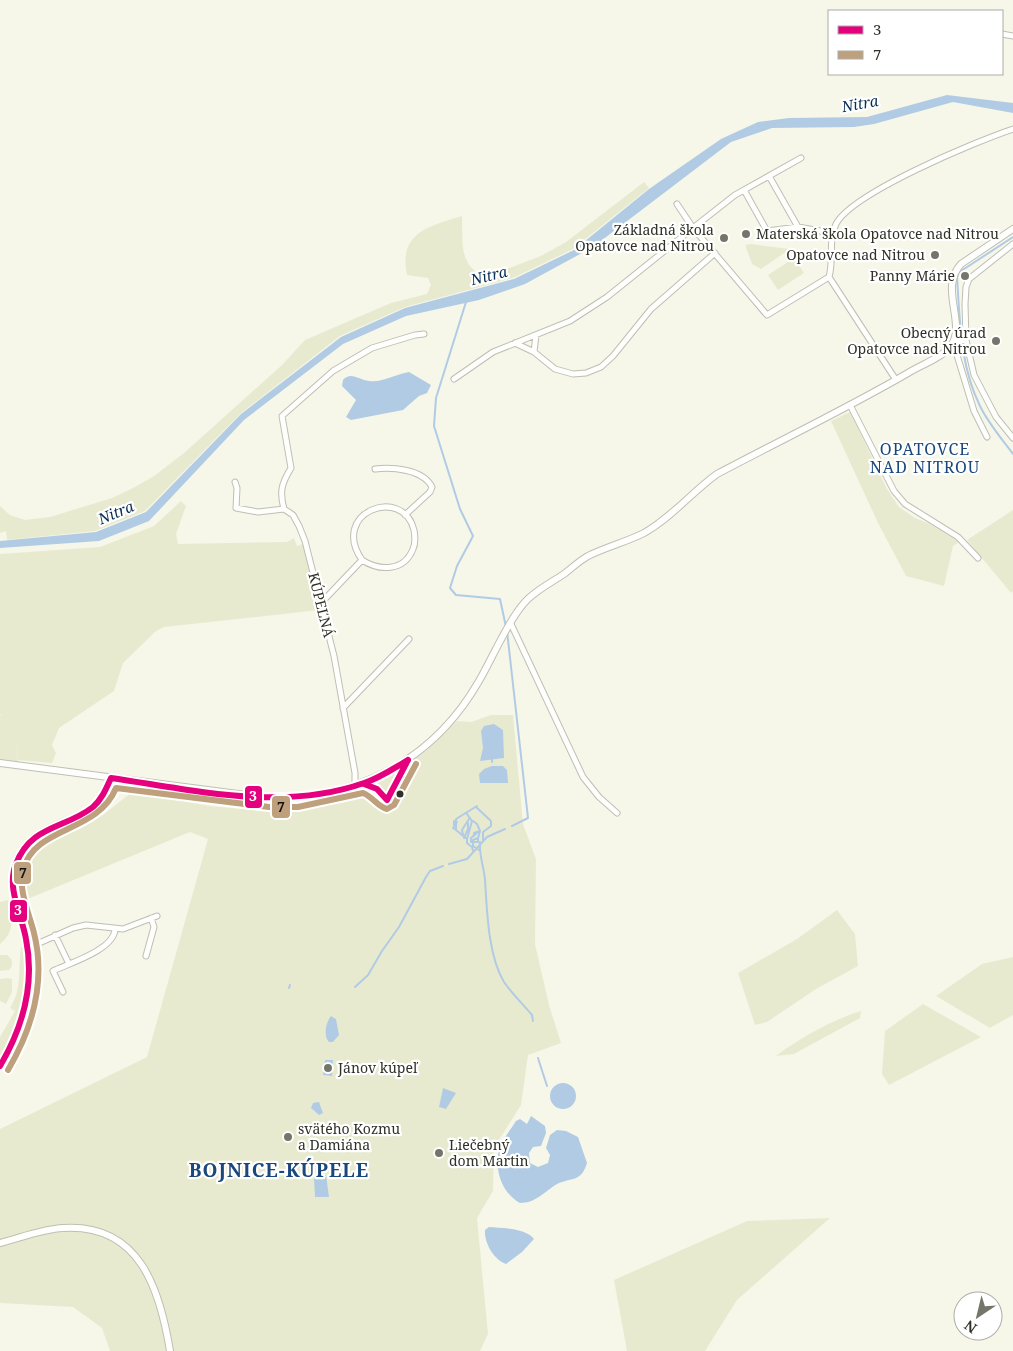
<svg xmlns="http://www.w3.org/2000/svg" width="1013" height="1351" font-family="'Noto Serif',serif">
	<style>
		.green { fill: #e8ead0 }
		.water { fill: #b1cbe4 }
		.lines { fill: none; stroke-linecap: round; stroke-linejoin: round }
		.stream { stroke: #b1cbe4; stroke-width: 2 }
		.minor-casing { stroke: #bebfb4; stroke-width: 7 }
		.tertiary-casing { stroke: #bebfb4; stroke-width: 8 }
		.minor { stroke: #fefefc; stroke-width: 5 }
		.tertiary { stroke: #fefefc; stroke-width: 6 }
		.bus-1-casing { stroke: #fff; stroke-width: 10 }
		.bus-2-casing { stroke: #fff; stroke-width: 10 }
		.bus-1 { stroke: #e5007d; stroke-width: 6 }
		.bus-2 { stroke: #bfa07d; stroke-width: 6 }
		.poi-dot { fill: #75766a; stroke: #fff; stroke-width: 2 }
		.bus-dot { fill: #2f3026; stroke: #fff; stroke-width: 2 }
		.labels { text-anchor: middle; stroke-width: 4.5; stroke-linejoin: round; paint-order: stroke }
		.poi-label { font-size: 14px; fill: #2f3026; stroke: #fff; text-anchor: end }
		.street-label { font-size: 14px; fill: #2f3026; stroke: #fff }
		.water-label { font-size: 15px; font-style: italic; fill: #082e56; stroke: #fff }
		.quarter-label { font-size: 16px; letter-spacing: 1px; fill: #1a487c; stroke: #fff }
		.district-label { font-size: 19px; font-weight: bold; letter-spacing: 1px; fill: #1a487c; stroke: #fff }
		.line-badge { stroke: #fff; stroke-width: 2 }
		.badge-label { font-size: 14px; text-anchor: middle; font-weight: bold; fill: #fff }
		.pale-badge-label { font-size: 14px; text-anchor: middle; font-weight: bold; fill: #111 }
	</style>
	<rect width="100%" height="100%" fill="#f6f7e9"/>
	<path class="green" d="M644,182L649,188L573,249L513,278L405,307L340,336L241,413L145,511L95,531L7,540L6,531L0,533V506L10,515L25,520L50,517L112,498L135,487L154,476L184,453L282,365L305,340L391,303L427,294L431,285L428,278L407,275C398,232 430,226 462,216C463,242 458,265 485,277L541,256L566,242Z
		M751,244L790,249L761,269L752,264L745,245Z
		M794,258L804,273L778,290L768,275Z
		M850,412L887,489L899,507L915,518L930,524L959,542L953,546L944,586L906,576L878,523L831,421Z
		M181,501L186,506L176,534L178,544L287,542L294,538L297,546L303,544L319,610L164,627L156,631L123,663L114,691L59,728L52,745L56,753L52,763L18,760L15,740L18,762L0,759V715L2,716L0,714V554L100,547L154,526Z
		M1013,510V591L1011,593L967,540Z
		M491,715H513L523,824L536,859L535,944L549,1005L561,1043L528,1055L521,1105L494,1148L493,1191L477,1218L488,1334L480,1351H110L102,1328L73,1307L0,1303V1129L147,1057L208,839L190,832L25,900L21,872L31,850L48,837L85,825L103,815L132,792L210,806L284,813L321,806L379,782L427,750L457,721L471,722Z
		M8,900C13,917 15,932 0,944V902Z
		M837,910L855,934L858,966L816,989L767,1022L755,1025L738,973L797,939Z
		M23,946C36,975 16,1033 0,1059V1037L15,1011L10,1008C22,990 18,969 21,948Z
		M0,955H7C13,959 14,965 9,970L0,971Z
		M1013,957V1015L990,1028L936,996L982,964Z
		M8,978L12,979V992L6,1004L0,1001V979Z
		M923,1004L981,1037L889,1085L882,1074L885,1031Z
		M861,1011L860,1018L794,1054L776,1056C798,1039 834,1019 861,1011Z
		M830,1218L737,1300L705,1351H627L614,1280L747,1221Z"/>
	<path class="water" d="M947,95L1013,103V113L953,102L874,124L854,127L772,128L731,142L593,247L525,284L479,300L406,316L343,344L244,420L149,521L99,541L0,548V541L96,532L146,512L241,414L341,337L405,308L514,279L574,250L649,189L721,139L758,122L789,118L867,117Z
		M409,372L431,385L427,393L419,396L403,410L351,420L346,417L356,400L342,386L343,380C351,371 359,380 369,381C382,383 396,374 409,372Z
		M494,724L503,730L504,758L480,761L483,748L481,731L484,726Z
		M492,766H503L507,770L508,783H480L479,774L484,769Z
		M331,1016L336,1019L339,1035L333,1042H329C323,1036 326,1022 331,1016Z
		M325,1060H333L332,1076L323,1075Z
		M550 1096a13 13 0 1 1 26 0a13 13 0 1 1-26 0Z
		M443,1088L456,1093L446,1109L439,1107Z
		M319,1102L323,1113L319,1115L311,1108L313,1103Z
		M531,1116L545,1126L546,1133L541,1146L533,1147L529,1153L530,1163L538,1167L548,1163L550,1155L546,1148L550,1135L557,1130L566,1131L578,1137L587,1163C581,1183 571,1177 557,1184C544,1192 536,1203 520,1203C501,1193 492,1165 501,1145C505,1136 511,1129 516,1121L520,1119L527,1124Z
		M326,1175L329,1197H315L314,1178Z
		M489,1227C501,1228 526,1228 534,1239L522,1252L506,1264C494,1260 484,1243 485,1230Z"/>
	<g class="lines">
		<path class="stream" d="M1013,237L961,271L957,277C960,321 960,366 980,406C988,423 1002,439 1013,454
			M466,302L436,398L434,426L460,509L473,536L457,566L450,588L456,595L500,599L506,627
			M507,631L528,818L512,826
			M492,759V762
			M476,807L491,821V826L483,832V840
			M467,814L472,821L467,839
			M454,821V825
			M473,821L477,824L480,831L474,833V836
			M456,830L453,828L457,822
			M463,835L462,830L469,819
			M464,838L468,829V823
			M478,838V842H471V838L478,832
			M480,842C479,856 484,867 485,880C487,910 488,956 504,982C512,994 523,1004 532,1015L533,1021
			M479,850L473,846V840L478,838L480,831
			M473,851L472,847L467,843V839L456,830V819L477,806
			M449,864L467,859L487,837L505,829
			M355,987L368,975L382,951L399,927L426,877L430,871L443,866
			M289,988L290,985
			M538,1058L547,1086"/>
		<defs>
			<path id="minor" d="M1002,34L1013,36
				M769,176L798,227
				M744,190L767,231L798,227L832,233
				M677,204L693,228L735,195L801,158
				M1013,244L969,279L966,287L965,304L966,340L974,375L996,417L1013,438
				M829,277L896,380
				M966,340L953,342L974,411L987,437
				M515,343L534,352L555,369L573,374L586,373L601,367L613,356L651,309L715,253
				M534,352L536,335
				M454,379L493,352L570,321L607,297L693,228L767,315L829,277C834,260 828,240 836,224C852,193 977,141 1013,129
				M850,405L894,491L905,504L958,537L978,558
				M375,469C392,467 423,469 432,487L430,492L405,515
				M235,482L237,488L236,508L258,512L284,509L293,515L299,526L305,541L334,656L355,773V786
				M284,509C279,491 282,483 291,468L282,416L333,371L372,348L415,335L424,334
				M321,603L362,560C379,571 404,572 413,549C416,543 415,536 414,530C403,485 329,512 362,560
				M511,624L583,777L599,797L617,813
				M343,708L409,639
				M55,935L69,964
				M28,948L73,928L86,925L123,929L157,916
				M146,956L154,927L151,918
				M63,992L53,971C70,963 113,950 115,930"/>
			<path id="tertiary" d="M0,763L269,798C359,798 433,761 479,681C492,659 511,614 529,598C540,588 552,582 564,574C572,568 579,561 588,556C606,547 626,542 644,533C671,518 692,492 717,474C781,440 846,409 908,373C921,365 941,358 950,347C968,325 938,289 961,264L1013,229
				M0,1066C24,1029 37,980 26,936C20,913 9,890 15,866C31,812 98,831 111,778
				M0,1243C20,1238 42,1229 63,1228C140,1223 160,1290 170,1351"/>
		</defs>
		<use href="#minor" class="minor-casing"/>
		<use href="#tertiary" class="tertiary-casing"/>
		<use href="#minor" class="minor"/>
		<use href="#tertiary" class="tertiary"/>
		<defs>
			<path id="bus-1" d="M364,784L377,789L387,800L408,760
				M0,1066C23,1027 35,984 26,939C22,915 6,888 16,864C31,825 65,829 93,807C102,799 106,789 111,778C194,790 282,812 364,783C380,778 394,768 408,760"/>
			<path id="bus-2" d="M8,1070C32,1029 46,981 34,933C29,913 18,890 23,870C35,825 97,834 116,788L269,807H298L363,793C373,797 378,807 387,809L394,805L416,764"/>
		</defs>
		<use href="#bus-1" class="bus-1-casing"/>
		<use href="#bus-2" class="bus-2-casing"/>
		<use href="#bus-1" class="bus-1"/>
		<use href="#bus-2" class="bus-2"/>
	</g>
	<g class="poi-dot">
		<circle cx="746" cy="234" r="5"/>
		<circle cx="724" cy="238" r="5"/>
		<circle cx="935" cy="255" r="5"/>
		<circle cx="965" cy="276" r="5"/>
		<circle cx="996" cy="341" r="5"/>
		<circle cx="328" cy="1068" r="5"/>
		<circle cx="288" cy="1137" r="5"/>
		<circle cx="439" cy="1153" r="5"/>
	</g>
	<circle class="bus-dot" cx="400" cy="794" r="4.5"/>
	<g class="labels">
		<g class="poi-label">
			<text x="714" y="235">Základná škola<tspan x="714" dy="16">Opatovce nad Nitrou</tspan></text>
			<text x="756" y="239" text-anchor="start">Materská škola Opatovce nad Nitrou</text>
			<text x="925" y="260">Opatovce nad Nitrou</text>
			<text x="955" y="281">Panny Márie</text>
			<text x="986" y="338">Obecný úrad<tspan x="986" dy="16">Opatovce nad Nitrou</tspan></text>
			<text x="338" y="1073" text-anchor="start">Jánov kúpeľ</text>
			<text x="298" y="1134" text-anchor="start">svätého Kozmu<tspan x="298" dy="16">a Damiána</tspan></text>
			<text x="449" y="1150" text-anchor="start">Liečebný<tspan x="449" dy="16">dom Martin</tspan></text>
		</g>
		<g class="street-label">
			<text transform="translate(321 605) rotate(76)" y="5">KÚPEĽNÁ</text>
		</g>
		<g class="water-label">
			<text transform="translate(860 104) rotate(-10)" y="5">Nitra</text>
			<text transform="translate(489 276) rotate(-14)" y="5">Nitra</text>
			<text transform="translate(116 513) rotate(-23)" y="5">Nitra</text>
		</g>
		<g class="quarter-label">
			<text x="925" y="455">OPATOVCE<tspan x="925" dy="18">NAD NITROU</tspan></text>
		</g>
		<g class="district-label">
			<text x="279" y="1177">BOJNICE-KÚPELE</text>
		</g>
	</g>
	<g class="line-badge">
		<rect x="244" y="785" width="19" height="24" rx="5" fill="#e5007d"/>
		<rect x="271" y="795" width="20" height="24" rx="5" fill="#bfa07d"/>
		<rect x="13" y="861" width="19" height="24" rx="5" fill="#bfa07d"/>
		<rect x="9" y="899" width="19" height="24" rx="5" fill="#e5007d"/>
	</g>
	<g class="badge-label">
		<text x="253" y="801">3</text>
		<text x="18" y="915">3</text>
	</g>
	<g class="pale-badge-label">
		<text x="281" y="812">7</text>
		<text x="23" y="878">7</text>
	</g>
	<rect x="828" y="10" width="175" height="65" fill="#ffffff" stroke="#acaca8"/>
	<rect x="838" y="26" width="25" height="8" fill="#e5007d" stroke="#acaca8"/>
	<text x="873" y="35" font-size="15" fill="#2f3026">3</text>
	<rect x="838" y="51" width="25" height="8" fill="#bfa07d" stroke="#acaca8"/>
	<text x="873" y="60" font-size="15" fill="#2f3026">7</text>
	<g transform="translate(978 1316) rotate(215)"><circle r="24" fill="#ffffff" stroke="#acaca8"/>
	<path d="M0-4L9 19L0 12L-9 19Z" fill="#75766a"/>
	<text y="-8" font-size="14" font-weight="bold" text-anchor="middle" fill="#2f3026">N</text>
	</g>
</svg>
